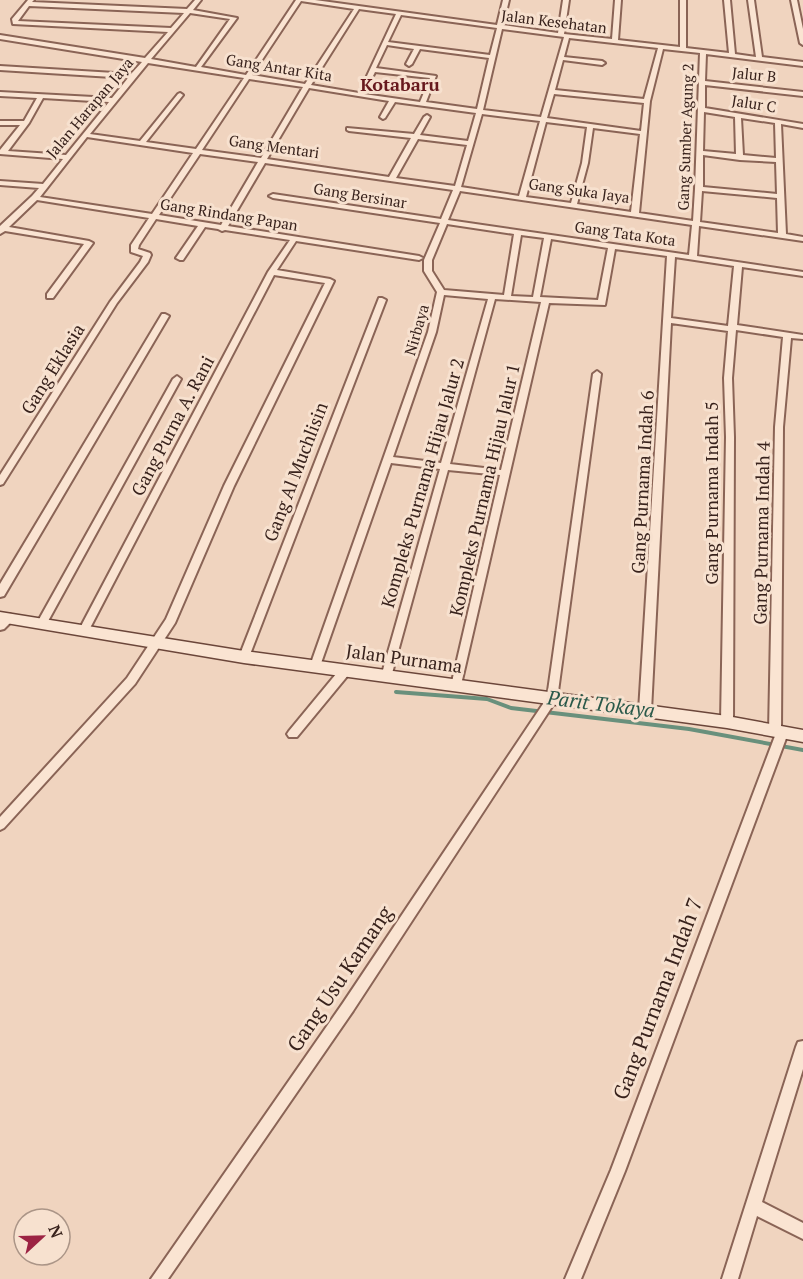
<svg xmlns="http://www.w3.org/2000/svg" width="803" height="1279" font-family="'PT Serif',serif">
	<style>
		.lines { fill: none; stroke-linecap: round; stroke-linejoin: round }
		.stream { stroke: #69907c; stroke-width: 4 }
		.street-casing { stroke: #8a6456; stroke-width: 4 }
		.secondary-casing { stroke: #6b463a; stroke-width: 3 }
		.street { fill: #fae4d2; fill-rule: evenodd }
		.secondary { fill: #fae4d2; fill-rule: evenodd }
		.labels { text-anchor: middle; stroke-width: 6; stroke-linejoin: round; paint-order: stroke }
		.far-street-label { font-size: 15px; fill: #38221c; stroke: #f7e1cf }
		.far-quarter-label { font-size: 18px; font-weight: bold; fill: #67191d; stroke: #f7e1cf }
		.street-label { font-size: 18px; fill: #38221c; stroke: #f7e1cf }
		.water-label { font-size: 20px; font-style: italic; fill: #2a594a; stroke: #f7e1cf }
		.near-street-label { font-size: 21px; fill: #38221c; stroke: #f7e1cf }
	</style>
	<rect width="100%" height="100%" fill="#f0d4bf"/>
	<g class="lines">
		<path class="stream" d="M396,692L487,699L511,708L689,729L803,750"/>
		<defs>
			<path id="street" d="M28,0H34L32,2L187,9L195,0H201L193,10L237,18L201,67L246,75L296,0H315L497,25L503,0H509L503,25L558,33L563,0H569L564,34L612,39L615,0H621L618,40L680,47V0H686V48L729,53L724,0H730L735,54L756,57L748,0H754L762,57L803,62V66L706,54L705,81L803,92V96L705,85V108L803,124V128L781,124L786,234L803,237V241L699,226L697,256L803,272V276L742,267L737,325L803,335V339L791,338L783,427L781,729L786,730L788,733L625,1171L581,1279H565L611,1170L775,736L771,735L769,732L775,427L783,337L736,330L732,378L734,437L733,722L731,725H723L721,722L726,437L724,378L728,331L671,323L651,711L649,714H641L639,711L667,256L615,249L605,305L549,303L460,689H452L451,686L500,475L448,470L391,677L390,680H382L381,677L440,469L391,463L320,666L319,669H311L310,666L428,332L437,292L424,271V260L440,223L273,198L269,196L273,194L441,219L453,190L265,163L228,226L419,256L423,258L419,260L296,241L277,270L330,279L334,281L234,486L175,623L135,684L4,828L0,830V817L127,678L166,619L224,486L325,283L274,275L89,630L88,633H80L79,630L268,272L290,240L225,230L222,231L218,229L205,227L183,260H180L176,258L198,226L156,219L139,245L138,249L150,253L151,255L148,262L117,303L3,484L0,485V475L110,302L140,262L143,256L131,252V245L149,218L37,200L9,227L89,241L93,243L53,298H47V294L84,244L5,231L0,234V226L32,196L39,188L0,185V181L43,184L63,159L0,154V150L20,125H0V121H24L37,98L0,96V92L112,98L128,78L0,70V66L131,74L142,62L0,39V35L145,58L168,32L13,24L12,19ZM301,1L354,9L305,84L252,75ZM29,6L184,13L171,28L18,21ZM359,9L396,14L359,93L311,85ZM190,13L230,19L196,67L151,59ZM401,15L497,28L490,55L388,42ZM502,29L564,37L541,117L483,110ZM569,38L658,48L644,99L555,90L563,60L602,65L605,63L602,61L564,57ZM387,45L414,49L406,64L409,66L412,64L420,49L489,58L477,109L426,102L436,76L376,68ZM663,49L700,53L695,189L693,221L639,213L650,101ZM148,63L244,78L196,149L146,142L183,95L180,93L178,94L140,141L90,134ZM375,72L430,78L420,102L364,94ZM249,79L303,87L261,158L202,150ZM309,88L389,101L380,117L383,119L385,118L395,102L476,113L468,141L420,135L430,117L427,115L424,117L414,134L347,128V130L349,131L411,138L389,177L267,159ZM554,94L644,103L641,131L547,118ZM43,98L109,102L66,155L8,151L29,123ZM704,112L735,117L736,154L703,151ZM482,114L540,121L519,196L461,187ZM741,118L775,123L776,158L743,155ZM546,122L587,127L582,163L571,203L526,197ZM593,128L640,134L631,212L577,204L588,163ZM87,137L193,153L152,214L40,197ZM418,139L467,145L455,186L396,178ZM200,154L258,162L221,225L159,215ZM703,155L740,160L776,162L777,194L703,187ZM460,191L692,225L689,255L448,220ZM702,191L777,198L778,233L700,222ZM447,224L514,234L504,295L444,290L432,271V260ZM521,235L544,238L533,297L511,296ZM551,239L608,248L598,300L540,297ZM675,257L734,266L728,326L671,318ZM444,295L488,299L441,463L393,457L436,332ZM495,299L541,302L501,470L450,464Z
				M791,0H797L803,29V45L800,43Z
				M379,298H382L386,300L249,657L248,660H240L239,657Z
				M162,314H165L169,316L4,596L0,597V584Z
				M597,371L601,374L557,699L353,1011L168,1279H151L343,1003L547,698L593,374Z
				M177,376L181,379L47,623L46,626H38L37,623L173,379Z
				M10,614L15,618L4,629L0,630V620Z
				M345,667L349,668L350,671L349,674L297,737H289L287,734L289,731L341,668Z
				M803,1041V1069L762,1202L803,1223V1239L757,1216L738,1279H722L796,1047L798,1042Z"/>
			<path id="secondary" d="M0,612L244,651L727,716L803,730V742L727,728L244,663L0,622Z"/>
		</defs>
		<use href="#street" class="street-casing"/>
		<use href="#secondary" class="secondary-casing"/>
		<use href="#street" class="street"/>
		<use href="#secondary" class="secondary"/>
	</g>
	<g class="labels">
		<g class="far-street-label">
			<text transform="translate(554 22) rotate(7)" y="5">Jalan Kesehatan</text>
			<text transform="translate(279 68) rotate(9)" y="5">Gang Antar Kita</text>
			<text transform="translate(754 75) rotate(6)" y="5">Jalur B</text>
			<text transform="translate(754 104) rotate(9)" y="5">Jalur C</text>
			<text transform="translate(90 108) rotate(-50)" y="5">Jalan Harapan Jaya</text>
			<text transform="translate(686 137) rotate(-88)" y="5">Gang Sumber Agung 2</text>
			<text transform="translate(274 147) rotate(8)" y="5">Gang Mentari</text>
			<text transform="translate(579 191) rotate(8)" y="5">Gang Suka Jaya</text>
			<text transform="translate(360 196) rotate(9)" y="5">Gang Bersinar</text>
			<text transform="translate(229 215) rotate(9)" y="5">Gang Rindang Papan</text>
			<text transform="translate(625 234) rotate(8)" y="5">Gang Tata Kota</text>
			<text transform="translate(417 330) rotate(-74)" y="5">Nirbaya</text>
		</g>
		<g class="far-quarter-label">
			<text x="400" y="91">Kotabaru</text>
		</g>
		<g class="street-label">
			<text transform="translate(53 369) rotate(-58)" y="6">Gang Eklasia</text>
			<text transform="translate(173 426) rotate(-62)" y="6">Gang Purna A. Rani</text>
			<text transform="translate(296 472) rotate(-69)" y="6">Gang Al Muchlisin</text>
			<text transform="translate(643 482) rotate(-87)" y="6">Gang Purnama Indah 6</text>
			<text transform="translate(423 483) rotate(-74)" y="6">Kompleks Purnama Hijau Jalur 2</text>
			<text transform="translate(485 490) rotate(-77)" y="6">Kompleks Purnama Hijau Jalur 1</text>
			<text transform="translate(712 493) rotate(-90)" y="6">Gang Purnama Indah 5</text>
			<text transform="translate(762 533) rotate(-89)" y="6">Gang Purnama Indah 4</text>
			<text transform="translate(404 659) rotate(8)" y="6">Jalan Purnama</text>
		</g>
		<g class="water-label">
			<text transform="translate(601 704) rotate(7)" y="7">Parit Tokaya</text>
		</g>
		<g class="near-street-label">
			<text transform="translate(340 979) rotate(-56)" y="7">Gang Usu Kamang</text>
			<text transform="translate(658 999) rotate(-69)" y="7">Gang Purnama Indah 7</text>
		</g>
	</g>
	<g transform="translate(42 1237) rotate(68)"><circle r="28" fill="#f7e1cf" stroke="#ab9587" stroke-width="1.5"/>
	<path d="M0-4.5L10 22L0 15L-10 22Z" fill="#9c2343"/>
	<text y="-9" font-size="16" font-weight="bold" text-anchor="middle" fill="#38221c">N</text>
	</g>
</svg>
